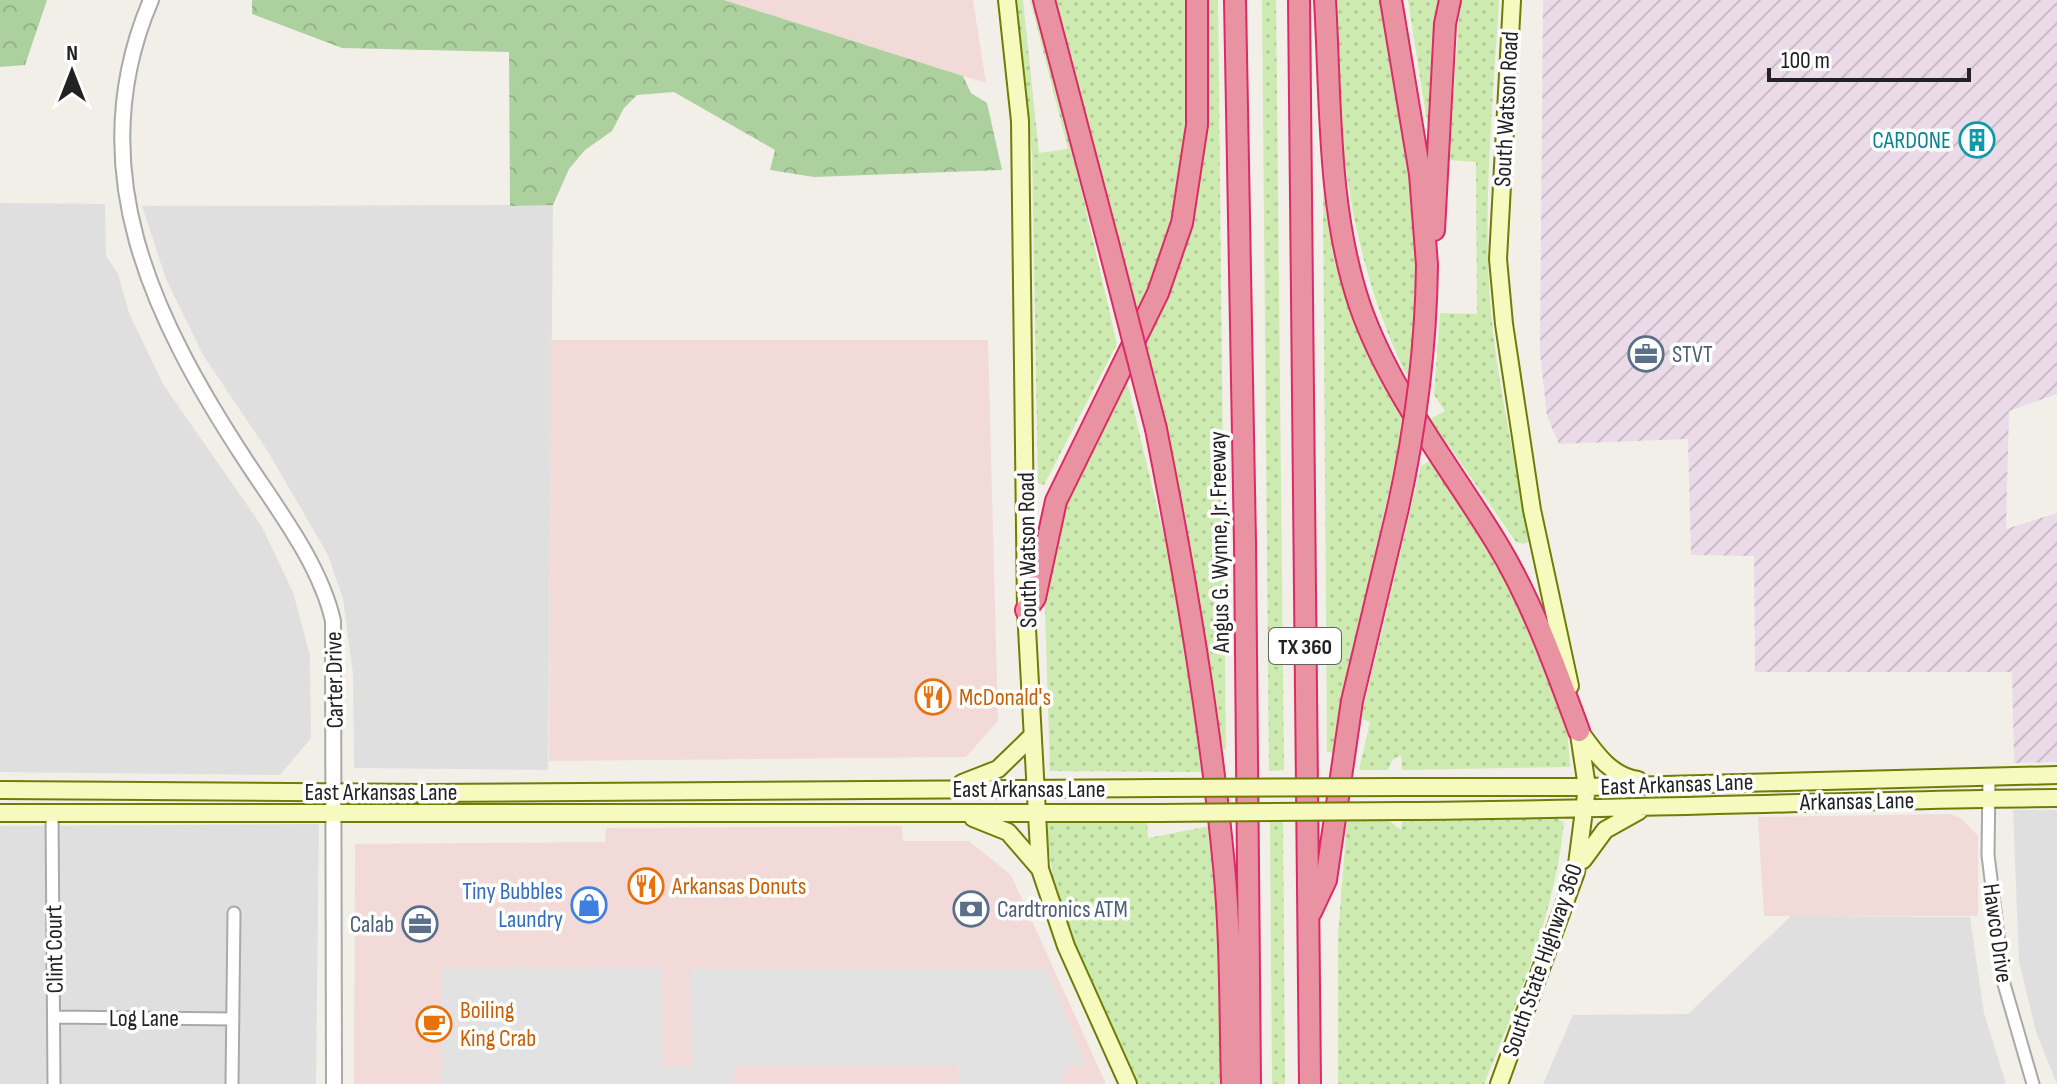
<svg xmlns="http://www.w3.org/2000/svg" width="2057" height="1084" font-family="'Sofia Sans Condensed',sans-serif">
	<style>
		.residential { fill: #e0dfdf }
		.commercial { fill: #f2dad9 }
		.industrial { fill: url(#industrial-furrows) }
		.grass { fill: url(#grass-dots) }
		.forest { fill: url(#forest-crowns) }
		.parking { fill: #e2e2e2 }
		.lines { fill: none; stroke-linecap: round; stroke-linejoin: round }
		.minor-casing { stroke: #a9a9a9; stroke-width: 15 }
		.tertiary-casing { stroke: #a9a9a9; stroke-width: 18 }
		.secondary-casing { stroke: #707d05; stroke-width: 20 }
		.motorway-casing { stroke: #dc2a67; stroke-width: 24 }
		.minor { stroke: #fff; stroke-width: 11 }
		.tertiary { stroke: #fff; stroke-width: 14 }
		.secondary { stroke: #f7fabf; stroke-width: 16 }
		.motorway { stroke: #e892a2; stroke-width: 20 }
		.secondary-bridge-casing { stroke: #707d05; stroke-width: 20; stroke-linecap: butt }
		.motorway-bridge-casing { stroke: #dc2a67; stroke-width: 24; stroke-linecap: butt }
		.secondary-bridge { stroke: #f7fabf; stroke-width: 16 }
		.motorway-bridge { stroke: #e892a2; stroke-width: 20 }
		.labels { text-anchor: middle; stroke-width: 7; stroke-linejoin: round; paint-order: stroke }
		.shield { fill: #fff; stroke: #646464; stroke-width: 2 }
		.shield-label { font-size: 22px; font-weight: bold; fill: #222 }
		.street-label { font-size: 24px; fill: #222; stroke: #fff }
		.culture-label { font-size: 24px; fill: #0d838f; stroke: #fff; text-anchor: end }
		.service-label { font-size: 24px; fill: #4e5e75; stroke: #fff; text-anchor: start }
		.food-label { font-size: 24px; fill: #c56008; stroke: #fff; text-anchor: start }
		.shop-label { font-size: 24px; fill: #366cbe; stroke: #fff; text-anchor: end }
	</style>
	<defs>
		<pattern id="industrial-furrows" width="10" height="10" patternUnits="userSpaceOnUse" patternTransform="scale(2)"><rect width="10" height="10" fill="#ebdbe8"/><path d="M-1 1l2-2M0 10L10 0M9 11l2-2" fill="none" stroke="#c9bcc7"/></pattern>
		<pattern id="grass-dots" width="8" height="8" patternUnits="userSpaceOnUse" patternTransform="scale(2)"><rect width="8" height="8" fill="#cdebb0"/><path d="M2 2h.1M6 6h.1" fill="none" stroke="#b0c997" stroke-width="1.8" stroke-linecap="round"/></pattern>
		<pattern id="forest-crowns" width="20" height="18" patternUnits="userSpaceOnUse" patternTransform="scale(2)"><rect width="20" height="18" fill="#add19e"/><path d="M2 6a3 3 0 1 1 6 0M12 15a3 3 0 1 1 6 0" fill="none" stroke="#95b388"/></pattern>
	</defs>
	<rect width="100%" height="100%" fill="#f2efe9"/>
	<path class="residential" d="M0,203L105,204L106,256L118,274L129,313L163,384L261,525L293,592L310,656L311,738L280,775L0,772Z
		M553,205L548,770L354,768L353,674L343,599L328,555L267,450L203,355L166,279L142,206Z
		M2013,810H2057V1084L2036,1032L2019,961Z
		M319,824L316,1084H0V826Z
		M1791,916L1970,917L1984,1013L2006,1084H1543L1573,1015L1688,1014Z"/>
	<path class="commercial" d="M724,0H973L986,83L963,76Z
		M551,340H988L998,721L966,757L549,761Z
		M1951,814L1962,819L1978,836V916H1764L1758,817Z
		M902,826L903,841H969L1011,875L1106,1084H354L355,844L605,842L606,828Z"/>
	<path class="industrial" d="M1543,0H2057V394L2009,411L2006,529L2057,513V762L2014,763L2012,672H1755L1754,556L1691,555L1688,439L1559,444L1547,416L1540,353Z"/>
	<path class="grass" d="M1017,0H1023L1039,153L1068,149L1030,0H1037L1041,16L1117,344L1044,485L1038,483L1032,154Z
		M1052,0H1188C1189,111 1185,215 1136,316L1088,123L1083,124Z
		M1202,0H1218L1226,749H1219L1206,645L1142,340L1179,256Z
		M1262,0H1276L1284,770L1269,771Z
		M1331,0H1384L1415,202L1417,306L1409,380C1347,257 1340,135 1331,0Z
		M1408,0H1439L1428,129Z
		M1460,0H1499C1493,104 1482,208 1491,312C1498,389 1516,464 1530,541L1524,544L1516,542L1430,419L1445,411L1434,395L1440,313L1477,314L1476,162L1449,160Z
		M1323,190L1344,279L1405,418L1363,609L1336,753L1327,752Z
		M1126,377L1187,633L1206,772L1050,771L1044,574L1063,497Z
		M1431,460L1507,569L1567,725L1570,767L1402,770L1401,755L1392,760L1388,770H1359L1370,722L1361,719L1421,466Z
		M1553,815L1564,823C1555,913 1518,1000 1484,1084H1338V936L1347,819H1387L1401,830L1403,817Z
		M1283,819L1285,1084H1272L1270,821Z
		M1147,820L1148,838L1210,826L1221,977L1222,1084H1136L1072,938L1053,878L1045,822Z"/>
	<path class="forest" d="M0,0H47L25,65L0,67Z
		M252,0H724L963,76L971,93L987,103L1002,170L814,177L770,170L775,150L674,92L637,95L624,108L612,131L585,150L569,169L553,205L510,206L509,52L342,48L252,14Z"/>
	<path class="parking" d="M662,967L663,1067L691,1066L690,969H1047L1085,1065H1065L1064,1084H959L958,1065L734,1066V1084H442L441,968Z"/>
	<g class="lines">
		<defs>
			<path id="minor" d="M1989,779L1988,855L2004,984L2033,1084
				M52,813L54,1084
				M55,1017L233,1019
				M232,1084L234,913"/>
			<path id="tertiary" d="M151,0C79,168 153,319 246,461C278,510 320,564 333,621L334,1084"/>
			<path id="secondary" d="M1007,0L1020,121L1026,610L1040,869L1066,946L1128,1084
				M1512,0L1498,259L1504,324L1532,510L1570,686
				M1581,733C1596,754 1611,776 1638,780
				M962,783L998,769L1032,736
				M1404,787H1587L2057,775
				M0,790L426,793L1160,788
				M1404,811C1622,810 1839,800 2057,798
				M0,813H1160
				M973,818L1008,832L1040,869
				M1583,860L1605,830L1639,811
				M1499,1084L1576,872L1587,787L1577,721"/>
			<path id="motorway" d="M1044,0L1107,239
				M1235,0L1245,543L1250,1084
				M1299,0L1310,1084
				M1325,0C1331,102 1327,209 1360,306C1390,392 1449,465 1496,542C1532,601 1555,666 1579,731
				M1391,0L1420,174L1427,265
				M1434,230L1445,24L1450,0
				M1156,429C1185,574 1210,719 1224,866C1231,938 1230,1012 1232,1084
				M1026,610L1035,598L1056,501L1158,293L1182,223L1197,125V0
				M1311,912L1326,880L1352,701L1398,508"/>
		</defs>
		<use href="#minor" class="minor-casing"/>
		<use href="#tertiary" class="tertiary-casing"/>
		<use href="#secondary" class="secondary-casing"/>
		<use href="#motorway" class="motorway-casing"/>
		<use href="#minor" class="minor"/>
		<use href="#tertiary" class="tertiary"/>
		<use href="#secondary" class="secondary"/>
		<use href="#motorway" class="motorway"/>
		<defs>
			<path id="secondary-bridge" d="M1160,788L1404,787
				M1160,813L1404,811"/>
			<path id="motorway-bridge" d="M1107,239L1156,429
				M1398,508C1416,427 1426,348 1427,265"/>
		</defs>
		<use href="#secondary-bridge" class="secondary-bridge-casing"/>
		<use href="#motorway-bridge" class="motorway-bridge-casing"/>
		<use href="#secondary-bridge" class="secondary-bridge"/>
		<use href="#motorway-bridge" class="motorway-bridge"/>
	</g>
	<defs>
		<symbol id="building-ring" viewBox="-11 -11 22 22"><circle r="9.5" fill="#fff" stroke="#0f9aa8" stroke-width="1.5"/><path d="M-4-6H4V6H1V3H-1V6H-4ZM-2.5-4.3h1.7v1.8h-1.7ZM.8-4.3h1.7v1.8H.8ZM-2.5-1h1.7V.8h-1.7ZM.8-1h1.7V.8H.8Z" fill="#0f9aa8"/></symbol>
		<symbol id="office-ring" viewBox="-11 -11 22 22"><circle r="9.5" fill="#fff" stroke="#5c6f8a" stroke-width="1.5"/><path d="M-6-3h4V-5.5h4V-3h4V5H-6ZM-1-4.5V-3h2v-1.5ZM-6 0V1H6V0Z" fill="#5c6f8a"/></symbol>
		<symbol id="restaurant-ring" viewBox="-11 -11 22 22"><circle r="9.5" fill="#fff" stroke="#e8710a" stroke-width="1.5"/><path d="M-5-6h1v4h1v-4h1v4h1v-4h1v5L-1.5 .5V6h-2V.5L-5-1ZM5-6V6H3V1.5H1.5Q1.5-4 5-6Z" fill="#e8710a"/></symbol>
		<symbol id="shop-ring" viewBox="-11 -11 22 22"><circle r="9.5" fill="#fff" stroke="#3f7fe0" stroke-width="1.5"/><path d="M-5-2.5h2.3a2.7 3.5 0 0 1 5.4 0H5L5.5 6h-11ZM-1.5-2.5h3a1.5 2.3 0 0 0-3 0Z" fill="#3f7fe0"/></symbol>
		<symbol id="bank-ring" viewBox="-11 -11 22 22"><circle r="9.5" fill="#fff" stroke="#5c6f8a" stroke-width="1.5"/><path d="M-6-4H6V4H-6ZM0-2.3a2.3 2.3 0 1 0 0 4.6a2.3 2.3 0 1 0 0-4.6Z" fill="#5c6f8a"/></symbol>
		<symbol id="cafe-ring" viewBox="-11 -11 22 22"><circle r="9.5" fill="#fff" stroke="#e8710a" stroke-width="1.5"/><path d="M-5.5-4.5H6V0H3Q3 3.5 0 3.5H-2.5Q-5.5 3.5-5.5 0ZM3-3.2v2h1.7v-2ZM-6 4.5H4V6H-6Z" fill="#e8710a"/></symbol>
	</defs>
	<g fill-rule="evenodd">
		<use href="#building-ring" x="1957" y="120" width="40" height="40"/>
		<use href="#office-ring" x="1626" y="334" width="40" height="40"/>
		<use href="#restaurant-ring" x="913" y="677" width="40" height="40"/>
		<use href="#restaurant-ring" x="626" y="866" width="40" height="40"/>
		<use href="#shop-ring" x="569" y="885" width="40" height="40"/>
		<use href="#bank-ring" x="951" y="889" width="40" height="40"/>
		<use href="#office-ring" x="400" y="904" width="40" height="40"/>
		<use href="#cafe-ring" x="414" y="1004" width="40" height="40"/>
	</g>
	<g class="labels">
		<rect class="shield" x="1269" y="628" width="72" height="36" rx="6"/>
		<g class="shield-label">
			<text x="1305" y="654">TX 360</text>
		</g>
		<g class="street-label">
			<text transform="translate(1506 109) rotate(-87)" y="8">South Watson Road</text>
			<text transform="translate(1219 542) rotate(-91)" y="8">Angus G. Wynne, Jr. Freeway</text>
			<text transform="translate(1027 550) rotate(-91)" y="8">South Watson Road</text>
			<text transform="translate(334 680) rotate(-91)" y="8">Carter Drive</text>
			<text transform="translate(1677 784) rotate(-2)" y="8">East Arkansas Lane</text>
			<text x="1029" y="797">East Arkansas Lane</text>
			<text x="381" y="800">East Arkansas Lane</text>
			<text transform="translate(1857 801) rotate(-1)" y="8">Arkansas Lane</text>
			<text transform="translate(1998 933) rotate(82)" y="8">Hawco Drive</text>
			<text transform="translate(54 949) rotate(-91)" y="8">Clint Court</text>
			<text transform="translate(1542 960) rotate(-71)" y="8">South State Highway 360</text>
			<text x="144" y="1026">Log Lane</text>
		</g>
		<g class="culture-label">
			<text x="1951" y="148">CARDONE</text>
		</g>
		<g class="service-label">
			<text x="1672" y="362">STVT</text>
			<text x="997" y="917">Cardtronics ATM</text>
			<text x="394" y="932" text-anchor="end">Calab</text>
		</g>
		<g class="food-label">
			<text x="959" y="705">McDonald's</text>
			<text x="672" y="894">Arkansas Donuts</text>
			<text x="460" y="1018">Boiling<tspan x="460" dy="28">King Crab</tspan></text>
		</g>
		<g class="shop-label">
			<text x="563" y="899">Tiny Bubbles<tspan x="563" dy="28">Laundry</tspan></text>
		</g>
	</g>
	<g transform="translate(72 72)" stroke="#ffffff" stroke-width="6" paint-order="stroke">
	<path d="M0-6L14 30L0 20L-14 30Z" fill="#222222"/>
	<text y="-12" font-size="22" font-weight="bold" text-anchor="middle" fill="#222222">N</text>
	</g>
	<path d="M1769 68v12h200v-12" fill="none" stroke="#222222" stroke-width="4"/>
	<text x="1781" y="68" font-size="24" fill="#222222" stroke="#ffffff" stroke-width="6" paint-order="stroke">100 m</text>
</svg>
